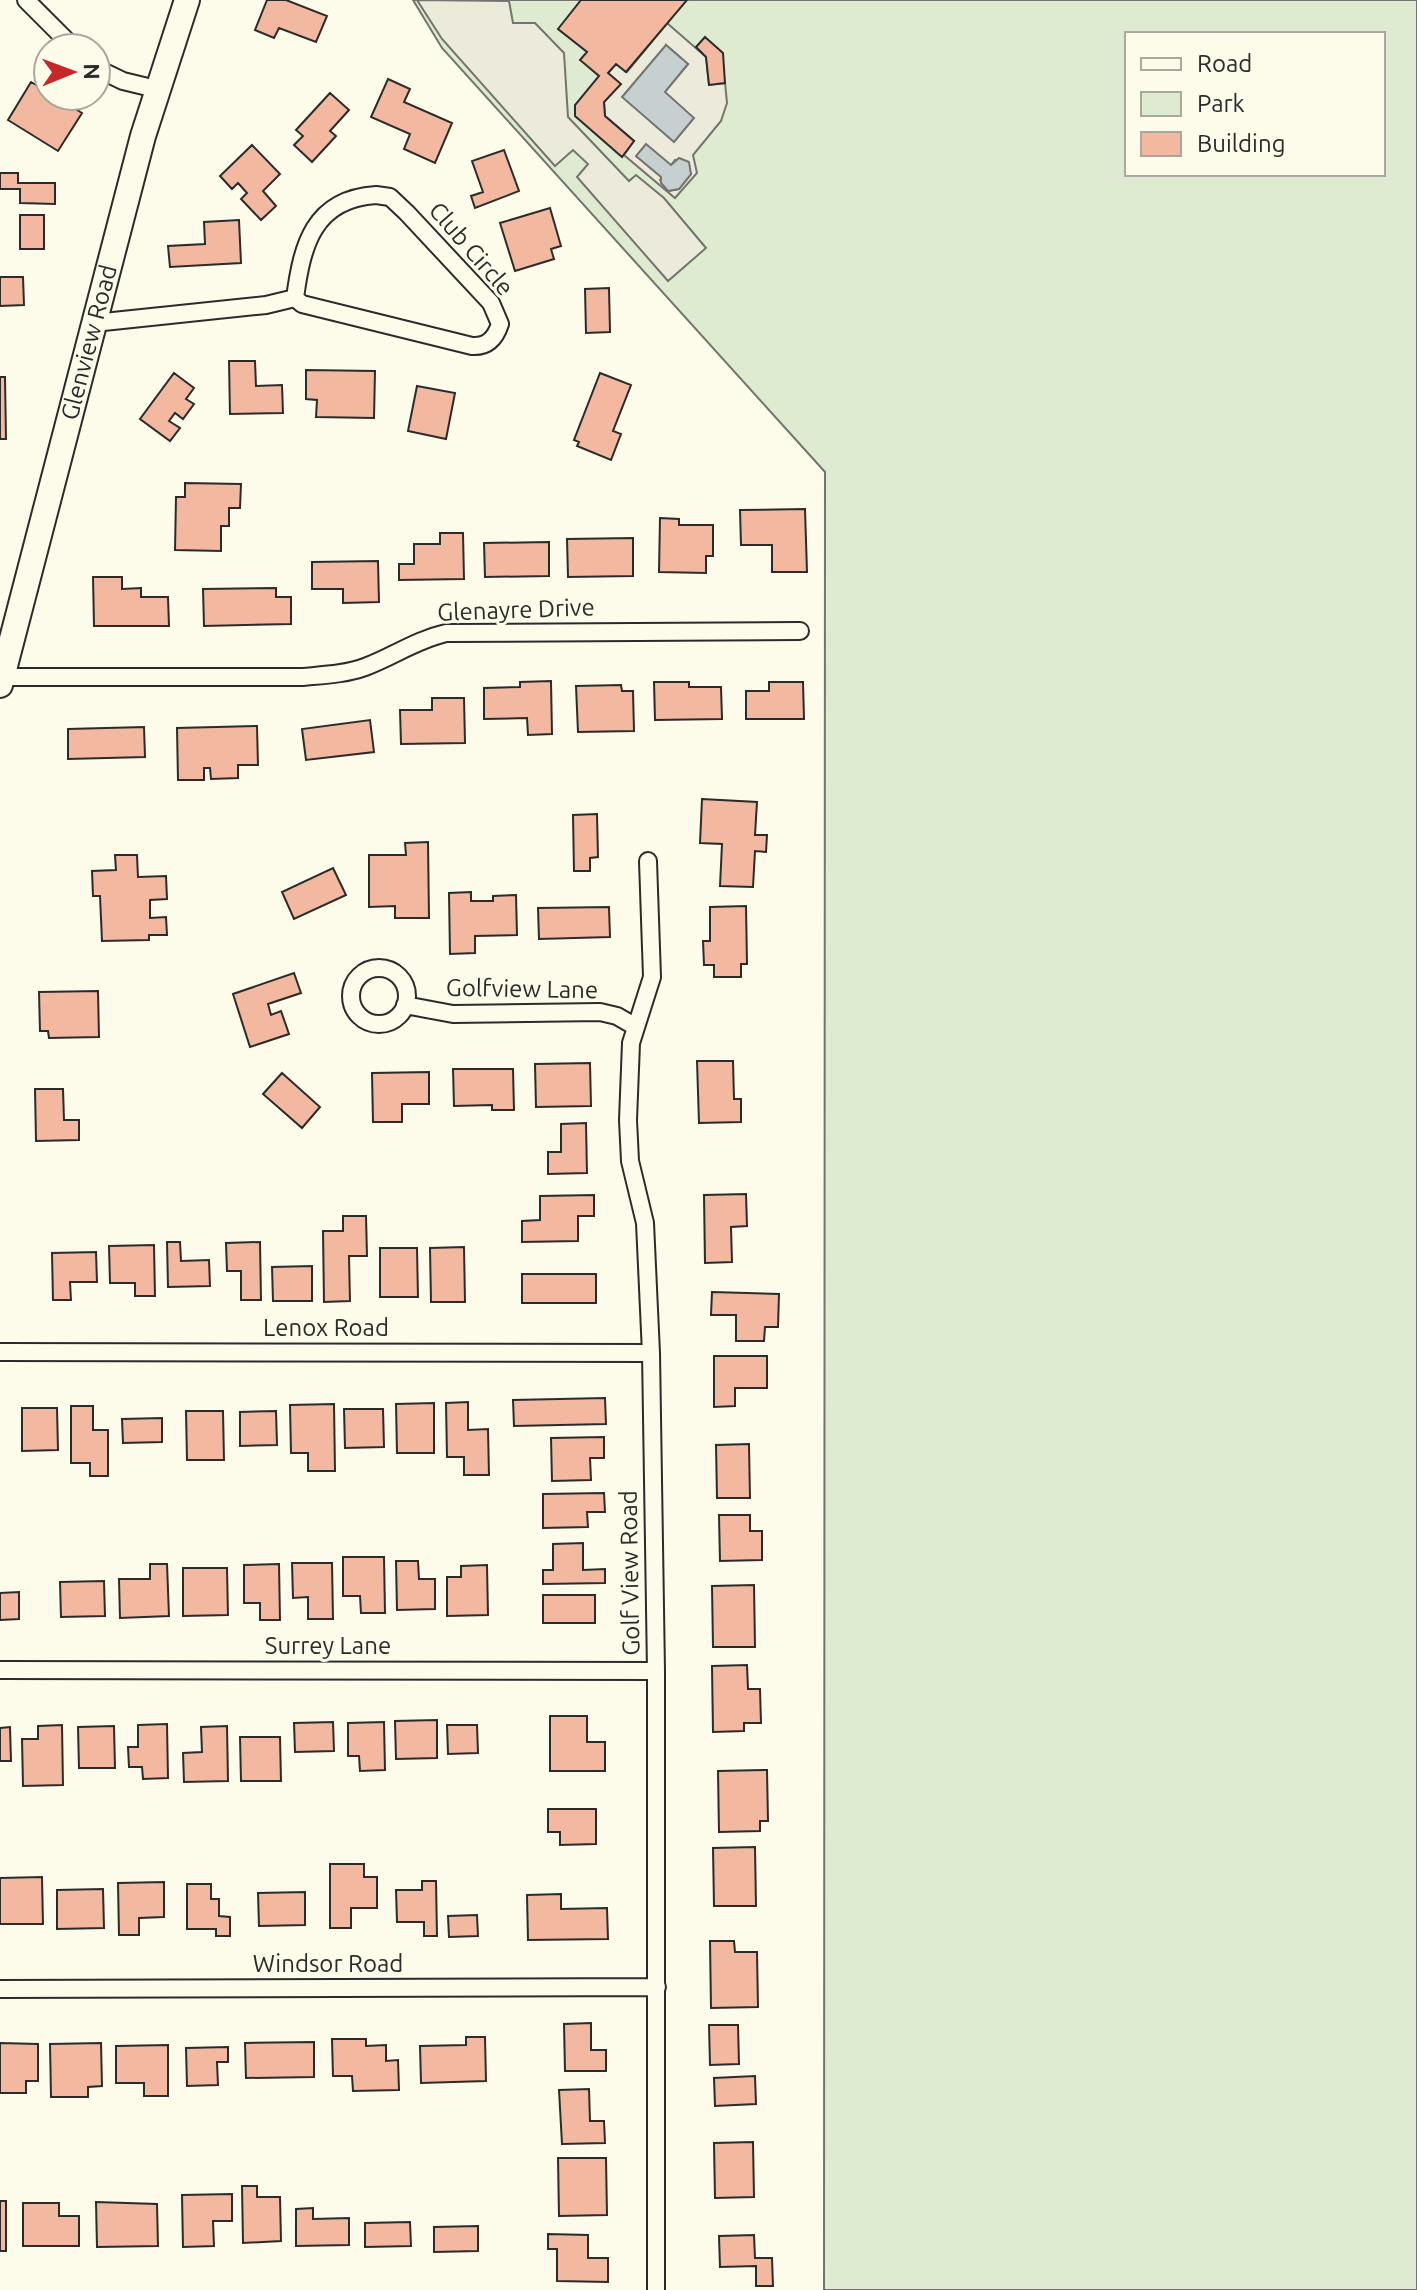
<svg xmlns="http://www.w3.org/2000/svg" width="1417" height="2290" font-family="Ubuntu,sans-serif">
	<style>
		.green { fill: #deebd1; stroke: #74746e; stroke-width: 2; fill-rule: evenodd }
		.parking { fill: #eceadb; stroke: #74746e; stroke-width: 2; fill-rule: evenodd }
		.water { fill: #c7d0d0; stroke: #74746e; stroke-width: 2 }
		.building { fill: #f2b8a0; stroke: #2b2b2b; stroke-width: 2 }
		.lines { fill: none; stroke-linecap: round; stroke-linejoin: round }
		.street-casing { stroke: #2b2b2b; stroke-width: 20 }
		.secondary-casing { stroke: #2b2b2b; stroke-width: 28 }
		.street { stroke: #fdfbea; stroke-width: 16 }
		.secondary { stroke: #fdfbea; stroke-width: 24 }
		.labels { text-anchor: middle; stroke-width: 6; stroke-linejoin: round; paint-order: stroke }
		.street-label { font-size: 24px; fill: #2b2b2b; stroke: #fdfbea }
	</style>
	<rect width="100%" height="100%" fill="#fdfbea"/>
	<path class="green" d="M413,0H1417V2290H824L825,472L442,48ZM1127,34H1383V174H1127Z"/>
	<path class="parking" d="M417,0L509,1L513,23H535L564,53L568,117L629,181L636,175L664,198L706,248L668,281L577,177L588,164L573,150L555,166L442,39Z
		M667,23L706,57L709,85L725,83L727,103L721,121L693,155L697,173L675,198L624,155L634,141L605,116L604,102L620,84L608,73L616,64L627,72ZM666,45L688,64L664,92ZM675,160L691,174L679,189L669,191L660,180Z"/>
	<path class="water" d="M666,45L688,64L665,92L694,118L674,142L622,97Z
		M646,144L671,165L679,158L689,162L691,174L679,189L668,191L661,183V177L636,156Z"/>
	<path class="building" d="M267,0H286L327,16L316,42L279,28L274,38L255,30Z
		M581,0H687L626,72L616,64L608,73L621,84L604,102L605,116L634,141L622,157L575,116V105L599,76L580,60L587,52L558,29Z
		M705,37L723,53L725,83L709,85L706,57L696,47Z
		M388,79L410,89L404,102L452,123L435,163L404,149L410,134L371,117Z
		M31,82L48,92V96H54L82,113L58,151L8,120Z
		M330,93L349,110L330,131L336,136L312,162L294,145L303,136L296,130Z
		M252,145L280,174L263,191L276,206L261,220L241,199L247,193L238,183L232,189L220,176Z
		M504,150L519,191L475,208L471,196L483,192L472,161Z
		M0,173H18V183H55V204L20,203V189H0Z
		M550,208L561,246L551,249L554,259L515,271L500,223Z
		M20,215H44V249H20Z
		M239,220L241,263L170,267L168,246L205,244L204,222Z
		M0,277H23L24,305L0,306Z
		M609,288L610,332L586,333L585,289Z
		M229,361H255L256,386L282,385L283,413L230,414Z
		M306,370L375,371L374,418L316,417L317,400L306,399Z
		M174,373L194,388L186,399L194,404L183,419L175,413L169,421L180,428L170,441L140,419Z
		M600,373L631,385L613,431L621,434L611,460L577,446L579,442L574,440Z
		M0,377H5L6,439H0Z
		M417,386L455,393L446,439L408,431Z
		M185,483L241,484L240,508H229V526H221V551L175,550L176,497H185Z
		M805,509L807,572H772V545H741L740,510Z
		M660,518L679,519V525H713V556H706V573L659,572Z
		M440,533H463L464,579L399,580V564H414V544H440Z
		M633,538V576L568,577L567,539Z
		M549,542V576L485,577L484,543Z
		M378,561L379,602L343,603V589H312V562Z
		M93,577H122V589L141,588V597H168L169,626H94Z
		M276,588V597H291V624L204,626L203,589Z
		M551,681L552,734L528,735L527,718L484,719V688L520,687V682Z
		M654,682H689V687H721L722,719L655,720Z
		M769,682H803L804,719H746V691H769Z
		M621,685L622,691H633L634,731L578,732L576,686Z
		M432,698H464L465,743L401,744L400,710H432Z
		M370,720L374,752L306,760L302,729Z
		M257,726L258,765H238V778L211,779L210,768H204V780H178L177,728Z
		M144,727L145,757L68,759V729Z
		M702,799L757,802L755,835H767L766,852L755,851L753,887L720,886L722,844L700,843Z
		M597,814L598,857L590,858V871H574L573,815Z
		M428,842L429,918H395V906L369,907V855H406L405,843Z
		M115,855H137L138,877L166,876L167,899L150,900V918L166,917L167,935H149V940L102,941L100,896H93L92,871L116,870Z
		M333,868L346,895L294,919L282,892Z
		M471,892V901H493V896L516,895L517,935L475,936V953L450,954L449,893Z
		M746,906L747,964H741V977H714V965H704L703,941H710V907Z
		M609,907L610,937L539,939L538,908Z
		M294,973L301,993L268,1004L271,1015L281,1011L289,1034L250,1047L233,994Z
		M98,991L99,1037L49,1038L48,1031H40L39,992Z
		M697,1061H733L734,1099H741V1122L699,1123Z
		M590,1063L591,1106L536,1107L535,1064Z
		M453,1069H513L514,1110H492V1105L454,1106Z
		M429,1072V1104H402V1122H373L372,1073Z
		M282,1073L320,1107L302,1128L263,1094Z
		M35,1089H63L64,1120H79V1140L36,1141Z
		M586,1123L587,1173L548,1174V1152H561V1124Z
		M746,1194L747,1226L731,1227L732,1262L705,1263L704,1195Z
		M594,1195V1216H578V1241L522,1242V1221L540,1220V1196Z
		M343,1216H366L367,1256H349L350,1301L324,1302L323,1231H343Z
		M167,1242H180L181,1261L209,1260L210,1286L168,1287Z
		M260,1242L261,1300H241V1271H227L226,1243Z
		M154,1245L155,1296H135V1283H110L109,1246Z
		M464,1247L465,1302H431L430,1248Z
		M380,1248H417L418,1297H380Z
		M96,1252L97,1282H70L71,1300H53L52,1253Z
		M312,1266V1301H273L272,1267Z
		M522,1274H596V1303H522Z
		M712,1292L779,1294L778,1327H765L764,1341H736V1315H711Z
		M714,1356H767V1388H735V1406L714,1407Z
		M605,1398L606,1424L514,1426L513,1400Z
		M468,1402V1430L488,1429L489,1475H464V1457H447L446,1403Z
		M434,1403V1453H397L396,1404Z
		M334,1404L335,1471H308V1453H291L290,1405Z
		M71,1406H93V1430H108V1476H90V1463H71Z
		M22,1408H57L58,1450L22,1451Z
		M344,1409H383L384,1447L345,1448Z
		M186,1411H223L224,1460H187Z
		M276,1411L277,1445L240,1446V1412Z
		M162,1418V1442L123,1443L122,1419Z
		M604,1437V1458H590L591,1480L552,1481L551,1438Z
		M749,1444L750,1498H717L716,1445Z
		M604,1493L605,1512H587L588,1527L543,1528V1494Z
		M719,1515H750V1531H762V1560L720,1561Z
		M583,1543V1570L605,1569V1583L543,1584V1570H553V1544Z
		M343,1557H384L385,1613H361L360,1596H343Z
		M396,1561H418L419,1579H435V1609L397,1610Z
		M292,1563H332L333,1619H308V1597L293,1598Z
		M150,1564H167L169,1616L120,1618L119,1579H150Z
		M279,1564L280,1620H260V1603H244V1565Z
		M487,1565L488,1615L447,1616V1577H461V1566Z
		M183,1568H227L228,1615L183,1616Z
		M104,1581L105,1616L61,1617L60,1582Z
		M754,1585L755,1647H713L712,1586Z
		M19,1592V1619L0,1620V1593Z
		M543,1595H595V1623H543Z
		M747,1665L748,1689H760L761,1723H744V1731L713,1732L712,1666Z
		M550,1716H587V1742H605V1771H550Z
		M437,1720V1758L396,1759L395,1721Z
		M333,1722L334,1751L295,1752L294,1723Z
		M384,1722L385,1770L360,1771L359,1756H348V1723Z
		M167,1724L168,1778L143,1779L142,1767H129L128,1747H138V1725Z
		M62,1725L63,1785L23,1786L22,1739H38V1726Z
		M447,1725H477L478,1753L448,1754Z
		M114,1726L115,1768H79L78,1727Z
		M227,1726L228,1781L184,1782L183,1753L202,1752L201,1727Z
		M10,1727L11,1761H0V1728Z
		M240,1737H280L281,1781H241Z
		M767,1770L768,1821H760V1831L719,1832L718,1771Z
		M548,1809H596V1844L560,1845V1832H548Z
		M755,1847L756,1906H714L713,1848Z
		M330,1864H364V1877H377V1908H351V1928H330Z
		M42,1877L43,1924H0V1878Z
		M422,1881H436L437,1936H424V1922H397L396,1890H422Z
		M164,1882V1917L139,1918V1935H119L118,1883Z
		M187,1884H211V1899H219V1916L230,1917V1936H216V1929H187Z
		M103,1889L104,1928L57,1929V1890Z
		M305,1892V1925L259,1926L258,1893Z
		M561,1894V1909L607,1908L608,1939L528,1940L527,1895Z
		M477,1915L478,1936L449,1937L448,1916Z
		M710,1941H734L735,1952H757L758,2007L711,2008Z
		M591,2023V2050H606V2071H565L564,2024Z
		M709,2025H738L739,2064L710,2065Z
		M466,2037H485L486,2081L421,2083L420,2046L466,2045Z
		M332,2039H366V2046L386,2045V2061L398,2060L399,2090L353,2091L352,2076H333Z
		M314,2042V2077L246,2078L245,2043Z
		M0,2043L38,2044V2081H26V2093H0Z
		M101,2043L102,2086L88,2087V2097H51L50,2044Z
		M168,2045V2096H144V2083H116V2046Z
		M228,2047V2062H217L218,2085L187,2086L186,2048Z
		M755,2076L756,2104L715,2106L714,2078Z
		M589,2089L590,2121H604L605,2143L562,2144L559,2090Z
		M753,2142L754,2197L715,2198L714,2143Z
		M558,2158H606L607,2215L559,2216Z
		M242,2186H257V2197H280L281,2241L243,2243Z
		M232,2194V2221H213L214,2246L183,2247L182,2195Z
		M0,2201H6V2251H0Z
		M96,2202L157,2204L158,2246L97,2247Z
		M23,2203H59V2216H79V2246H23Z
		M313,2208V2219L349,2218V2245L296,2246V2209Z
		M410,2222L411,2246L365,2247V2223Z
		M478,2226V2251L434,2252V2227Z
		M548,2234L588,2235V2258H608V2282L557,2281V2249H548Z
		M754,2235L755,2258H772L773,2286H756V2266L720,2267L719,2236Z"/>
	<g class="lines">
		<defs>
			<path id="street" d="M26,0L74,48
				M96,68L123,81L156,89
				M376,195L390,197L407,213L491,303L500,324C495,339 487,347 472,346L302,304L295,298C302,246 313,199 376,195Z
				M94,323L266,305L295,298
				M2,677H303C324,675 346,674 365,667C394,656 416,640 446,633L800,631
				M648,861L652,977L631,1043L628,1120L630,1161L645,1223L651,1353L656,1671V2290
				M351 996a28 28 0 1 1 56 0a28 28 0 1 1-56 0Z
				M405,1005L453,1014L600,1012L617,1016L636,1027
				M0,1352L651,1353
				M0,1670L656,1671
				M0,1989L657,1987"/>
			<g id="secondary">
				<path id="s1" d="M0,685L143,136L187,0"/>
			</g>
		</defs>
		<use href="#street" class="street-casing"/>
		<use href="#secondary" class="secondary-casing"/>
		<use href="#street" class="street"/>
		<use href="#secondary" class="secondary"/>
	</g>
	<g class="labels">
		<g class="street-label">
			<text transform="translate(471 249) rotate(49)" y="8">Club Circle</text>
			<text dy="8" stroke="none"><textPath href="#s1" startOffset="354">Glenview Road</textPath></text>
			<text transform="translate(516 610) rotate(-2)" y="8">Glenayre Drive</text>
			<text transform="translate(522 989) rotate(1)" y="8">Golfview Lane</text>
			<text x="326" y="1336">Lenox Road</text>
			<text transform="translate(630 1573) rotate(-91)" y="8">Golf View Road</text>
			<text x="328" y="1654">Surrey Lane</text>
			<text x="328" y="1972">Windsor Road</text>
		</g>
	</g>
	<rect x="1125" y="32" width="260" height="144" fill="#fdfbea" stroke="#a9a89e" stroke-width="2"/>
	<rect x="1141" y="58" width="40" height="12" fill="#fdfbea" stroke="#a9a89e" stroke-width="2"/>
	<text x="1197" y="72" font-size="24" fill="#2b2b2b">Road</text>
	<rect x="1141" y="92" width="40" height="24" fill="#deebd1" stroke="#a9a89e" stroke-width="2"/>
	<text x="1197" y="112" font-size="24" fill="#2b2b2b">Park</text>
	<rect x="1141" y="132" width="40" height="24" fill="#f2b8a0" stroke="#a9a89e" stroke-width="2"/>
	<text x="1197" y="152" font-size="24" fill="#2b2b2b">Building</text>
	<g transform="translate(72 72) rotate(89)"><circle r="38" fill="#fdfbea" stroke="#a9a89e" stroke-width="2"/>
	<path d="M0-6L14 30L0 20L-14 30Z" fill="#c62828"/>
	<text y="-12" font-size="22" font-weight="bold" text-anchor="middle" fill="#2b2b2b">N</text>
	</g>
</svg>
